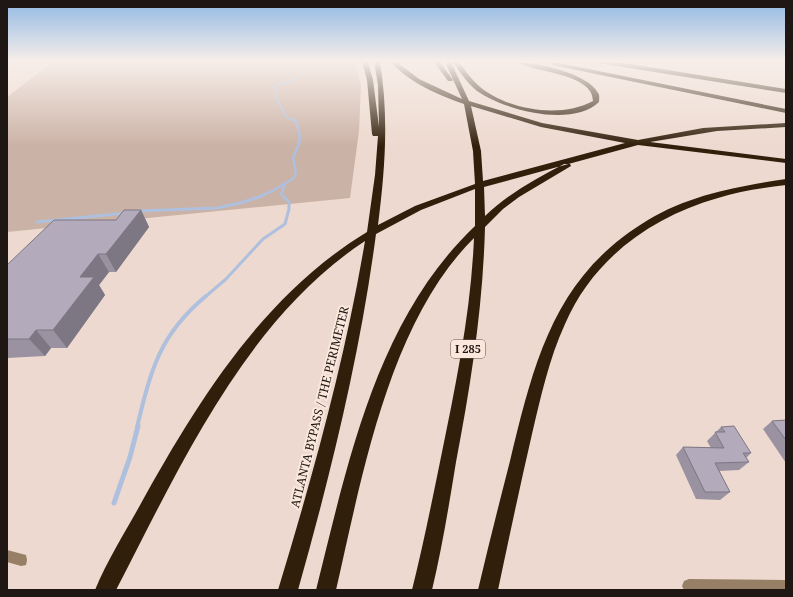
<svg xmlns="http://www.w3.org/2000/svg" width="793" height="597" font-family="'Noto Serif',serif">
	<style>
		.green { fill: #cbb2a6 }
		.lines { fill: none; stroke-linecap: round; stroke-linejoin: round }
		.stream-far4 { stroke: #aec0dd; stroke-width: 2 }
		.stream-far3 { stroke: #aec0dd; stroke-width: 2.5 }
		.stream-far2 { stroke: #aec0dd; stroke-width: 3 }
		.stream-far1 { stroke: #aec0dd; stroke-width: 4 }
		.stream { stroke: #aec0dd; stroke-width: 5 }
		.street { fill: #967f65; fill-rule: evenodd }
		.highway { fill: #301f0a; fill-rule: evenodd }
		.wall { fill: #9a92a1 }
		.shaded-wall { fill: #7d7783 }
		.building { fill: #b3aabb; stroke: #7d7783 }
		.labels { text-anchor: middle; stroke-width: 4; stroke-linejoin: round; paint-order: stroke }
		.shield { fill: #fbe7dc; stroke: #605550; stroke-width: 1 }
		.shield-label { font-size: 11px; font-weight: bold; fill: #1e1714 }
		.street-label { font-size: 12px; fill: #1e1714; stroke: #fbe7dc }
	</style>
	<rect width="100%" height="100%" fill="#edd9cf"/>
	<path class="green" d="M53,62H353L355,64L361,85L359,131L350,198L7,232V97Z"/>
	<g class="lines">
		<path class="stream-far4" d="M295,121L286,117L276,97L277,91L273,88L280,83H289L316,62"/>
		<path class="stream-far3" d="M259,197L274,190L294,178L296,171L293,159L300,140L299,131L295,120
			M284,197L281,194L285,185"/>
		<path class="stream-far2" d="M138,211L217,208L240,203L262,196
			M37,222L126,213
			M205,297L226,279L263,239L285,224L289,209V202L283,196"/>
		<path class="stream-far1" d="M137,427C151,370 159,335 206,296"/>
		<path class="stream" d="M114,503L130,457L138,426"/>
		<path class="street" d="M7,550L26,555L27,560L26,565L21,566L7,562Z
			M689,579L786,580V590H684L682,586L684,581Z"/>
		<path class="highway" d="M362,62H368L373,80L379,127L378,85L374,62H380C389,117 385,170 378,225L415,206L475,184L473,151L464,104C438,95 410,83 391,62H397L419,79L462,99L445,62H451L469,101L542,123L638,140L703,128L786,123V127L717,131L650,142L786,159V163L638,145L484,187L485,216C508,194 535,179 564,164H570L571,166L519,197L503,209L485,227C483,306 471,384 456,462C449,505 442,548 432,590H412C423,546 432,501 441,457C456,384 471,311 474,238C389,322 362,477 336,590H316C348,463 376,320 475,226V189L421,210L376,234C360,355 331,473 298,590H278C313,475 345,360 365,241C245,320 180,467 116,590H95C107,561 124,534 139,507C197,402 263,295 367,232L375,175L378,136H373L372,134L367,80ZM471,106L541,127L625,143L483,181L481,151Z
			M434,62H440L453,80L452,81H448Z
			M453,62H459C465,70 471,79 479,86C507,110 560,119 593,101C593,73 535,73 517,62C537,62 589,74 598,93C600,95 599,99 599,102C572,128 504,110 477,91C467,83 460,72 453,62Z
			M554,62L786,109V113L552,65V63Z
			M592,62H618L786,89V93Z
			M786,179V185C763,188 740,191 718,198C651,217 593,259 565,324C549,359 541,396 532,434C520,486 509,538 498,590H478C488,547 499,504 510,461C534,362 554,276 648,220C689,195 739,186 786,179Z"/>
	</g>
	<path class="wall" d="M141,210L149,227L116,272H109L99,285L105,295L67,348H51L45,356L7,358V265Z
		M786,420V463L763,429L772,421Z
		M721,427L751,453L746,458L749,462L739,470L719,471L730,492L720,500L696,499L676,455L683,447L711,448L707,441Z"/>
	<path class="shaded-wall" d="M141,210L149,227L116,272L106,254Z
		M98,254L109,272L99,285L105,295L67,348L53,330L80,277Z
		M36,330L51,348L45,356L29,339Z"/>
	<path class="building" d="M124,210H141L106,254H98L80,277H94L53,330H36L29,339H7V265L54,220H116Z
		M786,420V440L772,421Z
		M734,426L751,453H743L749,462L715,463L730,492H705L683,447L724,448L715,432H725L721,427Z"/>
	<linearGradient id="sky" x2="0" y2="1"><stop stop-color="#91b9e4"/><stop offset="0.42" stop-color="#f7eee9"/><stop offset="1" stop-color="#f7eee9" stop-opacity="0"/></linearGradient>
	<rect width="793" height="146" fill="url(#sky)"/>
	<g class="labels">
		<rect class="shield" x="451" y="340" width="34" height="18" rx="3"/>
		<g class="shield-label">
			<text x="468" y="353">I 285</text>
		</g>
		<g class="street-label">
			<text transform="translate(320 407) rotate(-76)" y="4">ATLANTA BYPASS / THE PERIMETER</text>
		</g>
	</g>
	<rect width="793" height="597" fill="none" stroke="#1e1714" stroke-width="16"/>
</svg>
